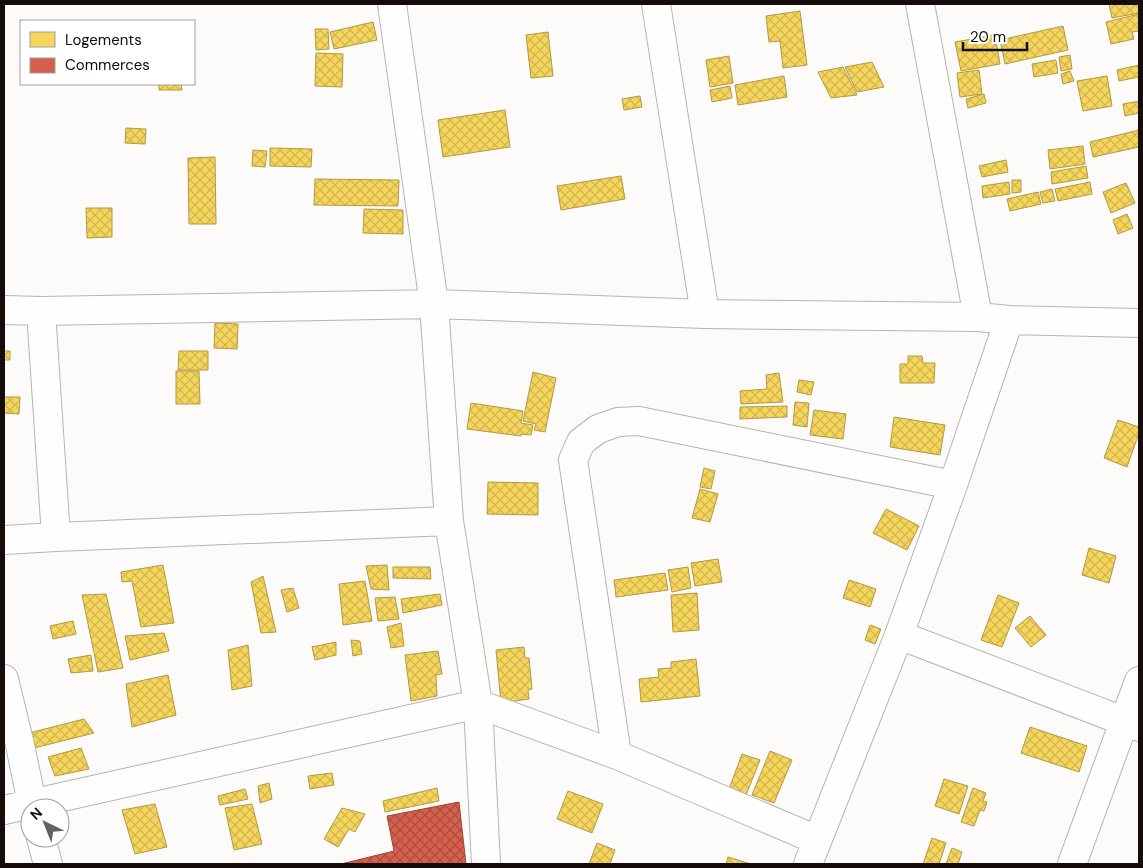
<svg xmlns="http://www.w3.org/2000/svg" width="1143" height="868" font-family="'DM Sans',sans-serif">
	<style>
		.homes { fill: url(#homes-cross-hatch); stroke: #b29943 }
		.shops { fill: url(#shops-cross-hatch); stroke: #9c4739 }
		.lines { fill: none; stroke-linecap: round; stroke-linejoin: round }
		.minor-casing { stroke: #b7b3b0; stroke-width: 30 }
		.minor { stroke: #fffefe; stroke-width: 28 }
	</style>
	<defs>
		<pattern id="homes-cross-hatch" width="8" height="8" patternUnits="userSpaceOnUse" patternTransform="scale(1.25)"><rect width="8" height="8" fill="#f6d55c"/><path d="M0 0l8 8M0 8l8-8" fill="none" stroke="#d2b64f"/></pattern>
		<pattern id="shops-cross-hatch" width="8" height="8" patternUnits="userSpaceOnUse" patternTransform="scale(1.25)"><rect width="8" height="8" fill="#d6604d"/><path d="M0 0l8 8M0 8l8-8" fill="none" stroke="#ac4e3e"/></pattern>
	</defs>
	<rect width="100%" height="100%" fill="#fdfbf9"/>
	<path class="homes" d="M1109,4H1139V13L1112,18Z
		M800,11L807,65L783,68L780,41L769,42L766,16Z
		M1139,14V31L1132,32L1134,39L1111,44L1106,22Z
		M373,22L377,40L334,49L330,32Z
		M1063,26L1068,50L1005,64L1000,40Z
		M315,29H328L329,49L316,50Z
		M548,32L553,76L531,78L526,35Z
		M995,35L1000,64L961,71L955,42Z
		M316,53L343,54L342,87L315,86Z
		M1070,55L1072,69L1061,71L1059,57Z
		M729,56L733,83L710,87L706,60Z
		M1056,60L1058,73L1034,77L1032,64Z
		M872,62L884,87L857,92L845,67Z
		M1139,65V77L1119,81L1117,70Z
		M843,67L857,95L831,98L818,72Z
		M979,70L982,94L960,97L957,73Z
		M1070,71L1074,81L1063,84L1061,74Z
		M784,76L787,97L738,105L735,85Z
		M1107,76L1112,106L1083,111L1077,81Z
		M159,84H181L182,90H159Z
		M730,86L732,98L712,102L710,90Z
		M984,94L986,103L968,108L966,99Z
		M640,96L642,107L624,110L622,99Z
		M1139,101V113L1125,116L1123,104Z
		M505,110L510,147L443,157L438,120Z
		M126,128L146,129L145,144L125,143Z
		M1139,130V147L1093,157L1090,142Z
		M1083,146L1085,164L1050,169L1048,150Z
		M270,148L312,149L311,167L270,166Z
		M253,150L267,151L265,167L252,166Z
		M215,157L216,224H189L188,158Z
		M1006,160L1008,172L982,177L979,166Z
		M1086,166L1088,178L1052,184L1051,172Z
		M621,176L625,199L561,210L557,186Z
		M315,179L399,180L398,206L314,205Z
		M1012,180H1021V192L1012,193Z
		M1009,182L1010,194L983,198L982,186Z
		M1090,182L1092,194L1058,201L1055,189Z
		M1126,183L1135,203L1111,213L1103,192Z
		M1052,189L1055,201L1043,203L1040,192Z
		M1038,192L1041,204L1010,211L1007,199Z
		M86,208H112V237L87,238Z
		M364,209L403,210V234L363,233Z
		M1127,214L1133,228L1118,234L1113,220Z
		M215,323L238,324L237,349L214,348Z
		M4,351H10V360H4Z
		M179,351H208V370H178Z
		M908,356H922L923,363H935L934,383H900V364H908Z
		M176,371H199L200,404H176Z
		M533,372L556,378L545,432L534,430L536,424L523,421Z
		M779,373L783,402L741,404L740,391L767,389L766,375Z
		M799,380L814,382L811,395L797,392Z
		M4,397H20L19,414L4,413Z
		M795,402L809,403L807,427L793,425Z
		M471,403L523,411L521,423L533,425L531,435L521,434V436L467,429Z
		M787,406V417L740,419V407Z
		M814,410L846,414L843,439L810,435Z
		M894,417L945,425L940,455L890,447Z
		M1118,420L1139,427V433L1127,467L1104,458Z
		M704,468L715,471L711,489L700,487Z
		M488,482L538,483V515L487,514Z
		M700,489L718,494L710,522L692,518Z
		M886,509L919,526L907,550L873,533Z
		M1089,548L1116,556L1109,583L1082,575Z
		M718,559L722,582L695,586L691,563Z
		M163,565L174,623L141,627L132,581L122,582L121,572Z
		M387,565L389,590L371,589L366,566Z
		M393,567H430L431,579L393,578Z
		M688,567L691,588L672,592L668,570Z
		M665,573L668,590L616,597L614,580Z
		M263,576L276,632L261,633L251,582Z
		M849,580L876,589L870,607L843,598Z
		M365,581L372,621L343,625L339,584Z
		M293,588L299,608L287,612L281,590Z
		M697,593L699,630L673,632L671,595Z
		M106,594L123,668L98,672L82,595Z
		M440,594L442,605L403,613L401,599Z
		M998,595L1019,603L1002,647L981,640Z
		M395,597L399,619L378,621L375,598Z
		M1030,616L1046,635L1031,647L1015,628Z
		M73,621L76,634L53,639L50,626Z
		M401,623L404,646L391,648L387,627Z
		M870,625L881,629L875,644L865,640Z
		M164,633L169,651L130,660L125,636Z
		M351,640L360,641L362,654L353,656Z
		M336,642V655L315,660L312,647Z
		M248,645L252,686L232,690L228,650Z
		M524,647L525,658H529L532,689L528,690L529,699L501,703L496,650Z
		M438,651L442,674L436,675L437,696L411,701L405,655Z
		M91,655L93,671L71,673L68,659Z
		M696,659L700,696L641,702L639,679L659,677L658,669L671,668V662Z
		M168,675L176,715L132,727L126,684Z
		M84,719L94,733L30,749L29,733Z
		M1030,727L1087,746L1079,772L1021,753Z
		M81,748L89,769L55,776L48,757Z
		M770,751L792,760L774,803L752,795Z
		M742,754L760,760L746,795L729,789Z
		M332,773L334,785L310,789L308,776Z
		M944,779L968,786L959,814L935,806Z
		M269,783L272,799L260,803L258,786Z
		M437,788L439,801L385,812L383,801Z
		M973,788L986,793L983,801L987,802L984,811L980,810L974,826L961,822Z
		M245,789L248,799L220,805L218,796Z
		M568,791L603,804L592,833L557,819Z
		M155,804L167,847L135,854L122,810Z
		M252,804L262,844L234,850L225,808Z
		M342,808L365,814L355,832L349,829L338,847L324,839Z
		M932,838L946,843L939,864H923Z
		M597,843L615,850L610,864H589Z
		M952,848L962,852L958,864H946Z
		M728,857L751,864H726Z"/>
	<path class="shops" d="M459,802L466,864H341L394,851L387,816Z"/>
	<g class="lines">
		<defs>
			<path id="minor" d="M392,4L434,304L449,521L478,704L486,864
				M656,4L705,314
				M920,4L978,317
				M4,310L41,311L434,304L705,314L978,317L1009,320L1139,323
				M41,311L56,537
				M4,540L56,537L449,521
				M899,635L1139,727
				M4,679L20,745L33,808
				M617,755L573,460L581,442L598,429L618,422L639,421L953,485
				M4,810L478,704L617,755L817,840
				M41,838L48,864
				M808,864L899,635L953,485L1009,320
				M1072,864L1139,681"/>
		</defs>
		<use href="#minor" class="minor-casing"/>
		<use href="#minor" class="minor"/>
	</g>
	<rect width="1143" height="868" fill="none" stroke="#140d0a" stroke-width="10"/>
	<rect x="20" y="20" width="175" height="65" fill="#ffffff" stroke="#a19e9d"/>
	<rect x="30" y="32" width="25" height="15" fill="#f6d55c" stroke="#a19e9d"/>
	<text x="65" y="45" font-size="15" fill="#140d0a">Logements</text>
	<rect x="30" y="58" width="25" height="15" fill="#d6604d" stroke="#a19e9d"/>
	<text x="65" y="70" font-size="15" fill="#140d0a">Commerces</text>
	<g transform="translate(45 823) rotate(317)"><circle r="24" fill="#ffffff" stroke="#a19e9d"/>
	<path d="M0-4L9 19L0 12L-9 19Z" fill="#66605e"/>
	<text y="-8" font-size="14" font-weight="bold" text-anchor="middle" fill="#140d0a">N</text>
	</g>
	<path d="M963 42v8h64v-8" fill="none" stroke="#140d0a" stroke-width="2.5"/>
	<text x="970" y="42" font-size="15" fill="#140d0a" stroke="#ffffff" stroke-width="4" paint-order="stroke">20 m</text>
</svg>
